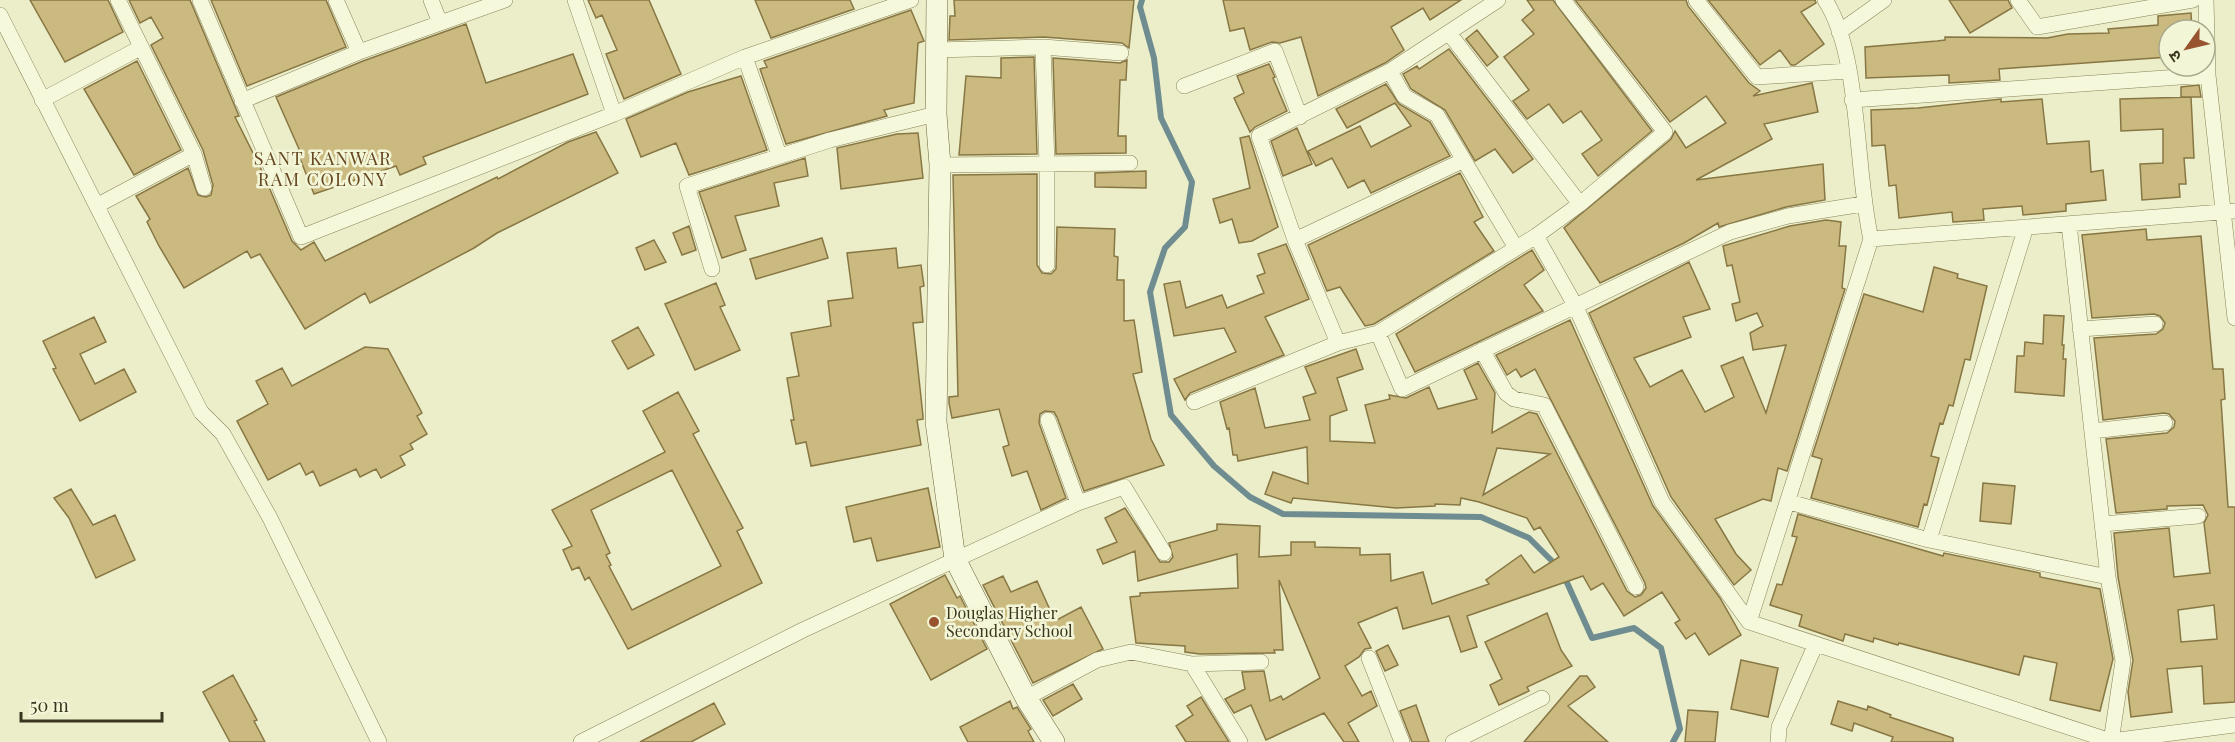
<svg xmlns="http://www.w3.org/2000/svg" width="2235" height="742" font-family="'Playfair Display','Noto Sans Devanagari',serif">
	<style>
		.lines { fill: none; stroke-linecap: round; stroke-linejoin: round }
		.stream { stroke: #6f8d90; stroke-width: 6 }
		.building { fill: #caba7f; stroke: #874; stroke-width: 1.5; fill-rule: evenodd }
		.street-casing { stroke: #89845d; stroke-width: 16 }
		.secondary-casing { stroke: #6b6540; stroke-width: 22 }
		.street { stroke: #f6f8db; stroke-width: 15 }
		.secondary { stroke: #f6f8db; stroke-width: 21 }
		.poi-dot { fill: #97542f; stroke: #f3f5d7; stroke-width: 2 }
		.labels { text-anchor: middle; stroke-width: 5; stroke-linejoin: round; paint-order: stroke }
		.poi-label { font-size: 16px; fill: #3a3620; stroke: #f3f5d7; text-anchor: start }
		.neighbourhood-label { font-size: 18px; letter-spacing: 1.5px; fill: #654821; stroke: #f3f5d7 }
	</style>
	<rect width="100%" height="100%" fill="#ebeec8"/>
	<g class="lines">
		<path class="stream" d="M1142,0L1140,7L1154,58L1161,118L1192,182L1185,227L1165,248L1150,292L1171,415L1214,466L1250,497L1283,514L1481,517L1529,538L1557,566
			M1564,576L1592,638L1634,628L1661,648L1680,729L1673,742"/>
	</g>
	<path class="building" d="M30,0H108L123,32L65,62Z
		M129,0H190L239,116L235,117L263,173L292,241L301,250L314,242L325,261L497,177L498,179L568,142L596,132L618,173L497,233L474,248L370,303L365,293L305,329L260,254L251,258L247,251L184,288L159,246L147,222L150,219L136,196L188,168L198,195L206,197L211,195L213,185L203,150L151,45L163,38L151,17L140,23Z
		M211,0H326L346,47L247,86Z
		M588,0H649L681,74L624,99L606,54L617,50L602,15L596,18Z
		M755,0H850L854,9L771,38Z
		M954,0H1134L1129,48L1122,43L1044,37L949,40L950,16H955Z
		M1223,0H1461L1430,20L1423,8L1391,27L1404,50L1385,63L1318,96L1301,37L1280,43L1272,42L1250,50L1244,28L1230,31Z
		M1527,0H1553L1652,131L1598,176L1582,154L1602,140L1581,111L1563,123L1549,104L1527,119L1513,101L1529,90L1504,57L1534,34L1522,20L1534,10Z
		M1575,0H1686L1688,6L1749,83L1760,91L1753,96L1812,83L1818,112L1764,124L1772,139L1696,180L1823,164L1825,200L1786,207L1719,227L1718,223L1684,243L1600,283L1564,228L1671,139L1675,131L1686,148L1726,123L1706,96L1670,122Z
		M1708,0H1815L1816,3L1801,12L1824,44L1795,65H1791L1780,50L1760,65Z
		M1949,0H2008L2012,8L1970,33Z
		M911,10L924,41L918,43L914,103L884,110L887,116L786,144L760,69L767,67L764,61Z
		M2191,13L2192,30H2169V57L1999,69L2000,80L1949,83V75L1866,78L1865,47L1937,41L1945,40V37L2047,38L2068,34L2109,33L2108,29L2158,25V16Z
		M466,24L486,83L573,54L588,94L423,157L426,164L400,175L396,166L314,194L297,151L299,149L276,97L363,61Z
		M1477,30L1498,57L1487,66L1466,39Z
		M1449,49L1533,159L1513,173L1495,149L1475,161L1445,110L1411,89L1403,74L1417,66L1419,69Z
		M1034,57L1037,154L959,155L966,76L1001,78V58Z
		M1053,58L1120,63L1127,60L1126,80H1120L1118,136H1126V153L1056,154Z
		M137,61L181,150L134,175L84,89Z
		M1269,64L1275,77L1273,78L1287,111L1255,127L1250,132L1234,98L1244,93L1237,76Z
		M741,76L767,150L689,175L676,143L641,157L626,119L688,92Z
		M1386,84L1399,104L1430,122L1450,156L1371,193L1364,180L1348,188L1332,158L1316,166L1308,151L1360,126L1371,147L1411,126L1395,103L1347,128L1336,109Z
		M2199,85L2201,97H2181V87Z
		M2191,97L2194,158H2184L2186,184H2179L2180,197L2142,200L2140,164L2163,163V129L2121,131L2120,99Z
		M2001,99V102L2042,99L2047,144L2089,141L2091,172L2103,170L2106,200L2066,204V211L2023,215L2022,206L1983,209L1984,220L1953,222L1952,212L1899,218L1896,185L1889,186L1885,145L1872,146L1871,110L1918,108Z
		M1297,128L1312,164L1283,176L1271,141Z
		M918,133L923,178L841,189L837,148L897,134Z
		M1249,136L1278,227L1252,241L1239,243L1232,219L1220,223L1213,199L1250,188L1240,138Z
		M805,158L808,176L774,183L779,206L735,216L746,250L722,258L699,192Z
		M1146,171V188L1095,187V173Z
		M1460,173L1483,217L1474,222L1494,251L1374,324L1365,326L1340,287L1327,291L1308,245Z
		M1037,174V265L1042,273L1051,274L1056,269L1057,227L1115,229L1114,256L1118,257L1117,280H1124V321L1134,320L1142,372L1133,374L1151,439L1164,465L1084,491L1057,417L1054,412L1045,411L1040,414L1039,423L1066,498L1041,510L1027,471L1012,476L1003,447L1009,445L999,409L952,418L949,403V397L958,396L953,175Z
		M1826,220L1841,222L1839,246H1846L1842,288L1845,289L1787,471L1778,468L1771,501L1763,499L1715,519L1736,554L1751,570L1734,585L1671,497L1589,313L1689,262L1710,309L1683,317L1691,337L1634,358L1650,387L1682,370L1705,412L1734,397L1721,366L1743,357L1766,413L1786,345L1753,350L1750,333L1763,326L1757,313L1736,321L1732,304L1740,302L1732,265L1727,266L1723,246L1790,226Z
		M689,226L696,250L682,255L673,233Z
		M2146,229L2147,240L2201,236L2213,369H2223L2225,399L2221,400L2228,507H2235V702L2204,704L2202,666L2167,669L2172,712L2131,717L2128,692L2133,660L2118,577L2114,533L2169,528L2174,577L2210,573L2204,523L2208,515L2203,505L2167,506V509L2116,513L2106,439L2167,433L2174,427L2175,421L2169,414L2164,413L2103,420L2094,338L2156,334L2163,329L2165,323L2160,316L2154,314L2092,318L2082,235ZM2214,605L2217,639L2181,642L2178,610Z
		M822,238L828,258L756,279L750,259Z
		M654,240L666,262L645,270L636,248Z
		M1286,244L1309,299L1265,317L1284,355L1190,393L1185,400L1174,379L1236,352L1224,328L1174,336L1164,284L1180,281L1186,308L1222,295L1227,308L1264,293L1257,276L1265,273L1258,254Z
		M896,248L898,268L921,265L924,286L920,287L923,322L913,323L923,416V419L917,420L921,445L811,466L806,442L796,444L791,420H794L787,378L799,376L791,333L831,326L828,301L853,298L847,253Z
		M1532,250L1544,270L1524,285L1543,311L1415,372L1396,334Z
		M1934,267L1958,274L1957,278L1987,286L1970,360L1965,359L1953,406L1949,405L1943,424L1940,423L1931,456L1939,458L1927,505L1924,504L1918,527L1811,498L1822,459L1812,456L1864,294L1923,312Z
		M716,283L725,305L720,307L740,350L695,370L665,304Z
		M2044,315L2064,316L2062,345H2064L2063,359H2066L2064,396L2015,392L2017,356H2024L2025,342L2043,344Z
		M94,317L106,342L80,354L95,384L124,369L136,392L80,421L53,369L56,368L43,341Z
		M1570,320L1653,506L1720,598L1741,635L1709,655L1695,633L1686,639L1675,623L1680,620L1662,592L1624,616L1603,583L1591,590L1583,576L1467,616L1477,647L1461,652L1449,616L1403,629L1397,607L1358,623L1371,648L1365,649L1359,657L1345,666L1362,696L1371,691L1377,706L1348,723L1359,742H1344L1324,713L1266,740L1251,705L1234,713L1225,699L1245,689L1242,672L1264,671L1270,701L1281,696L1283,700L1320,678L1279,580L1283,650H1274L1275,653L1200,654L1185,652V646L1136,643L1130,597L1140,596V593L1238,588L1237,554L1138,581L1135,551L1103,564L1097,550L1117,542L1105,518L1125,508L1160,562H1169L1173,557L1169,543L1217,530V524L1260,526L1259,557L1291,555V542H1315V547L1360,548V555L1390,554L1391,581L1423,572L1432,604L1489,584L1486,580L1521,555L1534,573L1559,557L1540,527L1534,530L1527,518L1479,502L1461,498L1460,505L1435,504V506L1396,508L1293,498L1291,503L1265,494L1273,472L1308,484L1307,447L1238,461L1237,455H1233L1229,428L1227,429L1220,402L1255,388L1265,428L1310,420L1303,397L1316,393L1305,367L1356,349L1363,369L1337,378L1347,410L1330,416V441L1375,443L1365,405L1390,399L1389,395L1406,398L1429,387L1438,409L1477,399L1464,370L1478,363L1495,393L1492,433L1529,412L1537,414L1627,591L1635,597L1641,595L1646,588L1645,583L1535,369L1521,377L1516,369L1507,375L1496,355ZM1497,448L1550,454L1483,495Z
		M638,327L654,355L628,369L612,341Z
		M365,347L388,349L422,413L417,416L427,434L410,444L413,449L400,456L405,465L381,478L376,469L360,477L356,469L320,486L313,471L306,475L300,463L268,480L237,421L268,404L256,381L282,368L292,386Z
		M678,392L699,431L693,434L743,528L737,531L762,583L628,649L589,577L585,580L579,567L572,570L563,550L572,546L552,510L665,452L643,411ZM672,470L721,566L632,610L609,566L611,565L606,555L610,553L591,510Z
		M1983,483L2015,486L2011,524L1980,521Z
		M928,488L940,547L877,561L871,538L854,542L846,507Z
		M71,489L93,525L115,515L135,560L96,578L69,518L54,498Z
		M1798,514L1943,556L1944,553L2040,573V577L2100,589L2113,659L2100,711L2050,700L2057,663L2024,656L2019,675L1899,643L1898,645L1874,638L1873,642L1845,634L1843,641L1799,626L1802,615L1770,605L1777,584L1782,585L1797,537L1792,536Z
		M945,575L957,598L960,596L987,649L931,680L890,604Z
		M1003,576L1011,592L1037,581L1055,621L1081,607L1103,649L1033,683L983,585Z
		M1547,613L1561,650L1572,666L1527,687L1529,691L1499,705L1490,685L1502,679L1485,642Z
		M1388,645L1398,665L1385,671L1376,651Z
		M1741,660L1778,668L1768,717L1731,709Z
		M233,675L257,720L254,721L265,742H230L203,692Z
		M1580,676H1587L1595,687L1568,706L1608,742H1524Z
		M1073,684L1082,699L1053,716L1043,700Z
		M1201,697L1229,742H1186L1176,726L1193,715L1187,706Z
		M1010,701L1013,709L1017,707L1031,729L1028,731L1034,742H968L960,727Z
		M1838,701L1867,710L1868,706L1891,715L1890,717L1953,738V742H1891L1893,737L1854,723L1852,731L1831,724Z
		M714,703L725,724L691,742H640Z
		M1416,705L1429,742H1412L1400,711Z
		M1688,710L1718,712L1715,742H1685Z"/>
	<g class="lines">
		<defs>
			<path id="street" d="M118,0L194,154L204,188
				M200,0L301,237L614,114L745,57L911,0
				M336,0L359,52
				M431,0L440,23
				M575,0L614,114
				M1696,0L1757,77L1848,71
				M2018,0L2037,27L2193,0
				M2206,0L2208,75L2235,318
				M0,15L201,412L223,434L270,518L379,742
				M1839,32L1884,0
				M1449,33L1580,204
				M1043,47L1047,165V265
				M937,50L1043,47L1121,53
				M745,57L779,155
				M1390,71L1404,96L1437,115L1516,248
				M1184,86L1275,51L1300,117
				M42,100L140,48
				M1852,100L2208,75
				M242,101L359,52L505,0
				M940,165L1130,163
				M98,205L194,154
				M2069,224L2108,577L2123,661L2111,742
				M1536,236L1575,305L1662,502L1749,622L2111,741L2235,725
				M1871,239L2235,211
				M1295,240L1462,161
				M712,269L687,186L830,140L936,114
				M2080,329L2155,324
				M1378,333L1402,389L1730,232L1788,216L1863,204
				M1338,343L1295,240L1259,136L1390,71L1498,0
				M1482,350L1506,393L1514,399L1544,405L1636,587
				M1194,402L1338,343L1378,333L1536,236L1580,204L1665,132L1563,0
				M1048,420L1078,503
				M2092,431L2165,423
				M1789,502L1929,540L2108,577
				M2102,524L2198,516
				M1929,540L2026,227
				M1749,622L1871,239C1855,172 1861,54 1825,0
				M1369,658L1402,742
				M1192,664L1240,742
				M1026,698L1097,660L1131,652L1192,664L1261,662
				M581,742L803,630L1078,503L1124,487L1164,553
				M1453,742L1542,698
				M1778,742L1779,727L1815,646"/>
			<path id="secondary" d="M937,0L936,114L940,165L936,422L955,559L1026,698L1054,742"/>
		</defs>
		<use href="#street" class="street-casing"/>
		<use href="#secondary" class="secondary-casing"/>
		<use href="#street" class="street"/>
		<use href="#secondary" class="secondary"/>
	</g>
	<circle class="poi-dot" cx="934" cy="622" r="6"/>
	<g class="labels">
		<g class="poi-label">
			<text x="946" y="619">Douglas Higher<tspan x="946" dy="18">Secondary School</tspan></text>
		</g>
		<g class="neighbourhood-label">
			<text x="323" y="165">SANT KANWAR<tspan x="323" dy="21">RAM COLONY</tspan></text>
		</g>
	</g>
	<g transform="translate(2187 48) rotate(236)"><circle r="28" fill="#f3f5d7" stroke="#a9a98e" stroke-width="1.5"/>
	<path d="M0-4.5L10 22L0 15L-10 22Z" fill="#97542f"/>
	<text y="-9" font-size="16" font-weight="bold" text-anchor="middle" fill="#3a3620">उ</text>
	</g>
	<path d="M21 712v9h141v-9" fill="none" stroke="#3a3620" stroke-width="3"/>
	<text x="30" y="712" font-size="18" fill="#3a3620" stroke="#f3f5d7" stroke-width="4.5" paint-order="stroke">50 m</text>
</svg>
